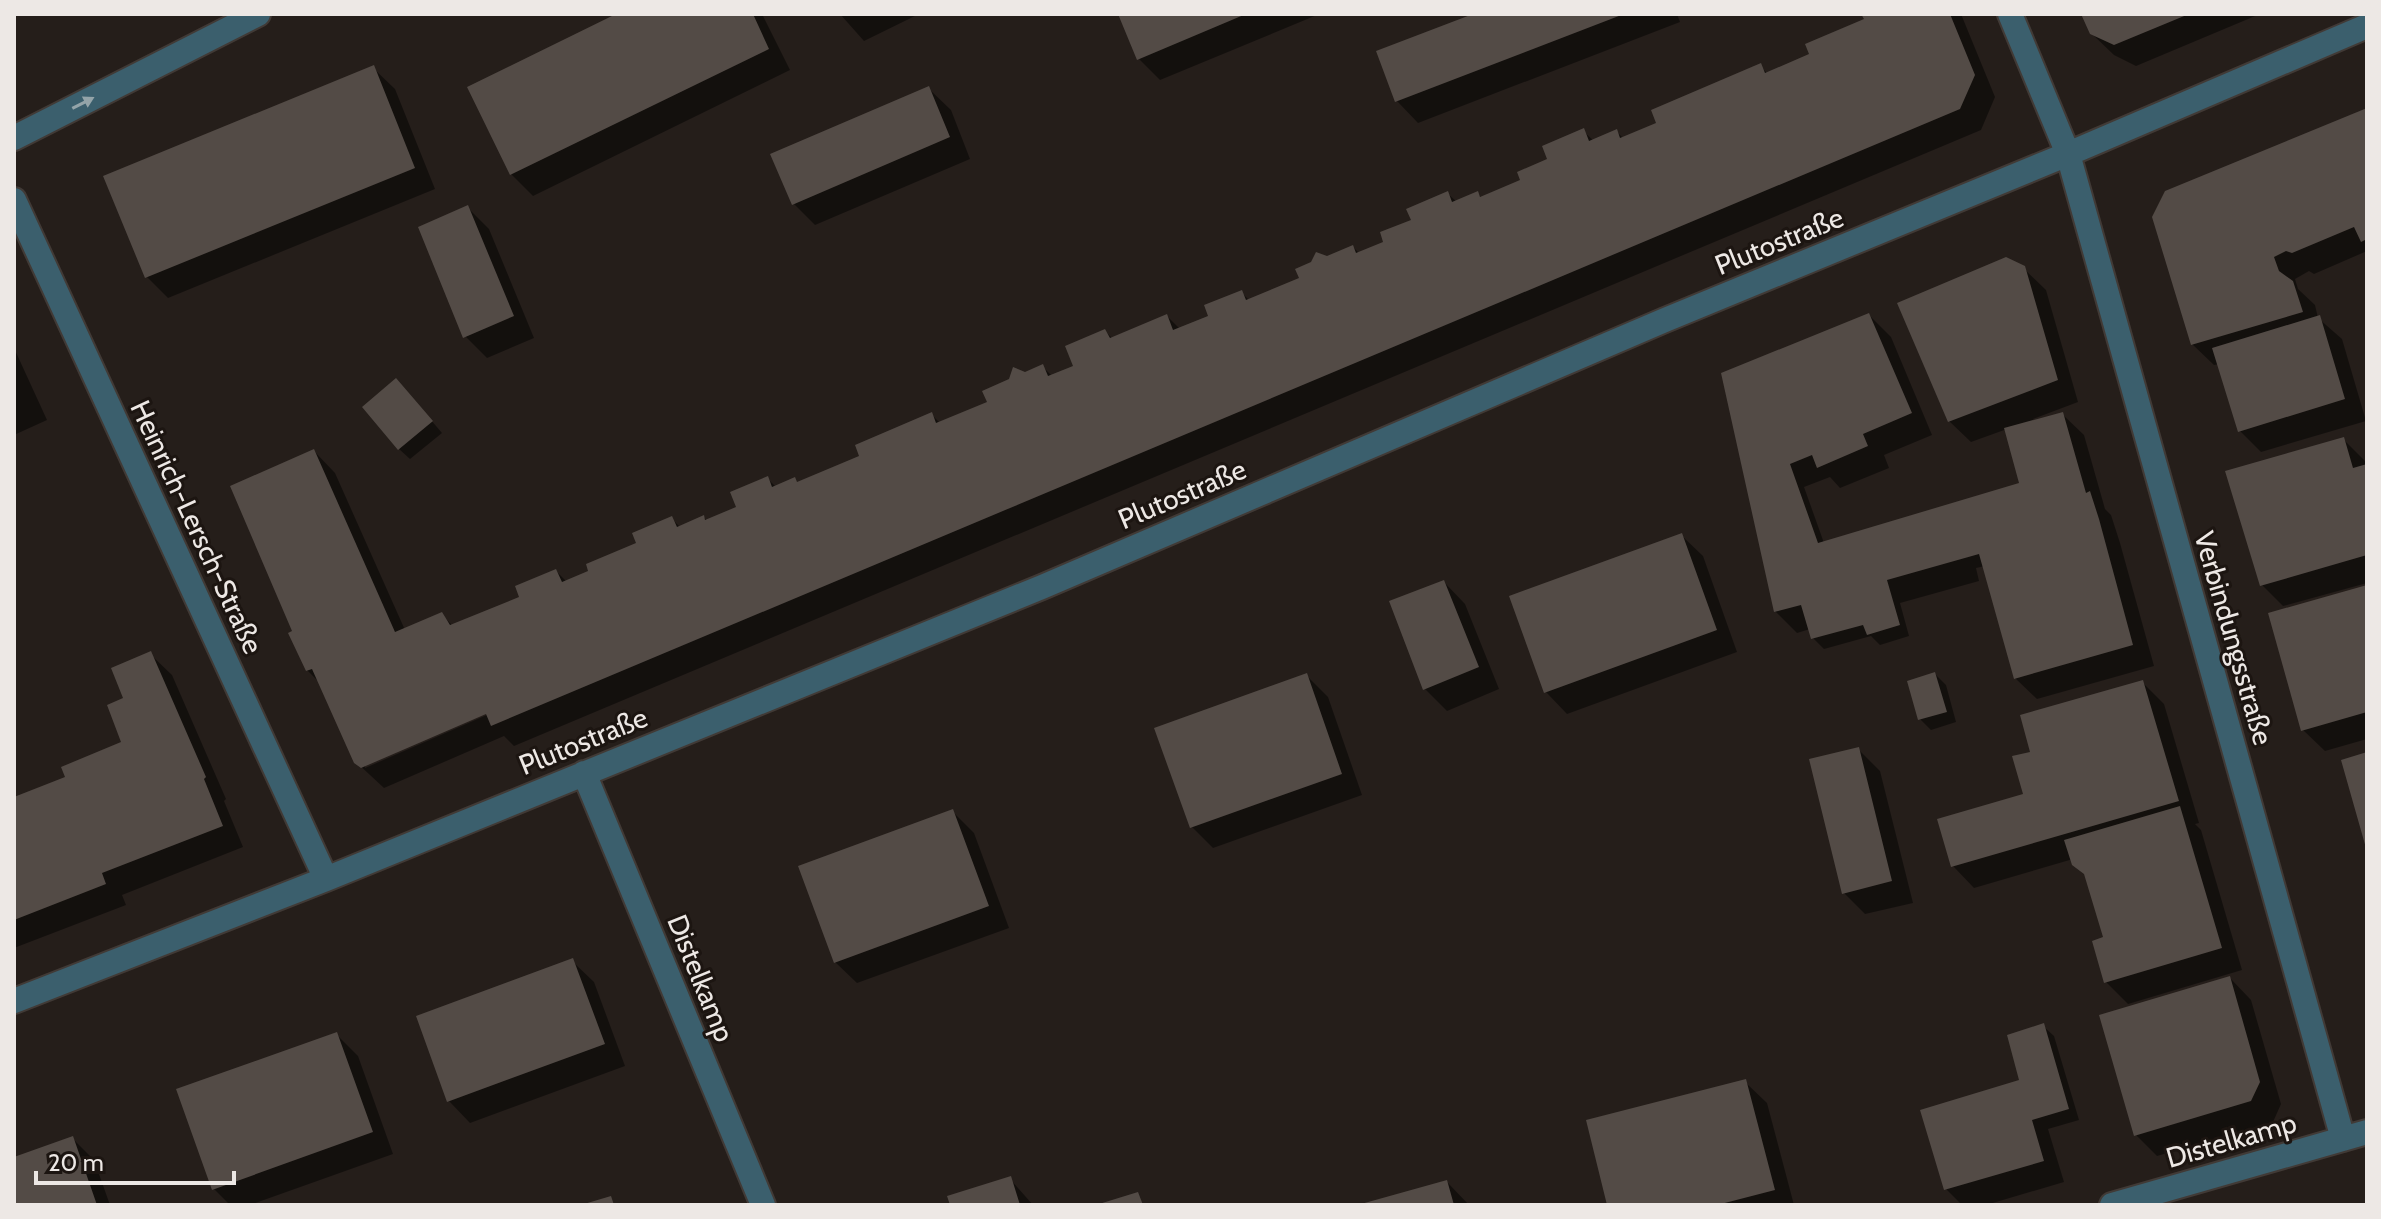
<svg xmlns="http://www.w3.org/2000/svg" width="2381" height="1219" font-family="Cabin,sans-serif">
	<style>
		.shadow { fill: #0007; fill-rule: evenodd }
		.building { fill: #534b46 }
		.lines { fill: none; stroke-linecap: round; stroke-linejoin: round }
		.street-casing { stroke: #413a36; stroke-width: 28 }
		.street { stroke: #3b5f6d; stroke-width: 24 }
		.oneway { fill: #94a4a9 }
		.labels { text-anchor: middle; stroke-width: 6; stroke-linejoin: round; paint-order: stroke }
		.street-label { font-size: 28px; fill: #ede8e5; stroke: #1c1511 }
	</style>
	<rect width="100%" height="100%" fill="#251e1a"/>
	<path class="shadow" d="M621,14H762L790,70L533,196L511,174Z
		M840,14H919L864,41Z
		M1120,14H1316L1317,15L1160,80L1138,58Z
		M1479,14H1677L1680,22L1418,123L1397,101Z
		M1864,14H1961L1995,97L1981,130L514,746L504,736L384,788L356,762L320,683L307,670L295,633L314,451L335,473L405,630L442,615L453,626L521,598L556,571L567,582L591,572L639,544L671,518L680,527L704,518L708,521L739,508L767,478L776,487L798,483L861,457L932,415L940,423L989,403L1025,374L1043,367L1052,376L1076,367L1105,331L1113,339L1167,316L1180,329L1211,317L1241,292L1250,301L1302,279L1327,258L1353,247L1360,254L1386,243L1448,194L1457,202L1477,194L1482,198L1523,181L1583,131L1594,141L1616,131L1624,139L1659,124L1760,66L1768,74L1811,56L1866,20ZM494,708L496,711L365,768V764Z
		M2083,14H2260L2136,66L2114,55L2091,33Z
		M373,68L395,89L435,189L168,298L147,277Z
		M929,89L951,110L970,159L815,225L794,204Z
		M2367,110V251L2314,274L2309,271L2295,279L2298,289L2315,305L2318,318L2342,339L2366,421L2261,452L2240,431L2219,364L2214,365L2192,344Z
		M468,208L489,229L534,338L487,358L465,336Z
		M2023,268L2046,290L2078,402L2033,419L2034,422L2062,414L2084,435L2105,509L2111,515L2120,543L2154,666L2037,699L2015,678L1985,566L1976,568L1979,581L1900,603L1909,636L1880,645L1871,636L1824,649L1813,638L1810,629L1797,633L1775,611L1746,481L1869,315L1891,337L1932,435L1884,455L1889,468L1840,488L1830,477L1804,487L1824,543L2022,484L2007,429L1971,442L1949,421Z
		M14,348L47,420L14,435Z
		M407,392L442,433L410,459L399,449Z
		M2344,440L2365,461L2367,466V583L2283,606L2262,585Z
		M1681,535L1703,556L1737,652L1567,714L1546,692Z
		M1444,582L1465,604L1499,689L1447,711L1425,689Z
		M2367,587V739L2325,751L2303,730Z
		M150,654L172,675L226,799L224,801L243,847L122,895L126,905L14,948V799L67,778L124,743L126,699Z
		M1935,674L1946,685L1956,722L1931,730L1920,719Z
		M1306,675L1328,697L1362,795L1213,848L1192,827Z
		M2142,682L2164,704L2199,823L2195,824L2201,830L2242,970L2128,1004L2106,982L2105,938L2086,876L2073,859L1974,888L1953,866L2026,795L2033,753Z
		M1858,749L1880,771L1913,903L1865,914L1844,893Z
		M952,811L974,833L1009,928L857,983L835,962Z
		M572,961L594,982L625,1066L470,1123L449,1101Z
		M2230,978L2251,1000L2281,1104L2273,1122L2157,1156L2136,1135Z
		M2043,1026L2054,1036L2079,1120L2048,1129L2064,1182L1986,1205H1962L1946,1189L2019,1083Z
		M336,1034L358,1056L393,1154L250,1205H230L214,1189Z
		M1745,1082L1767,1103L1794,1205H1609Z
		M73,1139L94,1160L110,1205H14V1159Z
		M1010,1179L1033,1205H952Z
		M1447,1182L1469,1205H1365Z"/>
	<path class="building" d="M616,14H753L769,49L510,175L467,87Z
		M1118,14H1246L1137,60Z
		M1473,14H1624L1395,102L1376,51Z
		M1861,14H1950L1975,75L1960,109L491,726L486,714L361,768L354,763L312,669L306,671L288,633L292,631L230,486L314,449L395,632L442,612L450,625L519,597L515,586L556,569L562,582L588,571L586,564L636,543L632,533L672,516L677,527L704,515L705,520L736,507L730,492L768,476L772,487L795,477L797,482L859,456L855,445L932,412L936,423L987,402L982,391L1009,379L1013,367L1025,372L1043,364L1048,376L1073,366L1065,346L1105,329L1110,338L1167,314L1173,330L1208,316L1204,305L1242,290L1246,300L1299,278L1295,269L1311,262L1316,252L1327,256L1353,245L1356,253L1383,242L1380,232L1411,220L1406,209L1448,191L1452,202L1478,191L1480,197L1520,180L1517,172L1547,159L1542,146L1584,128L1589,141L1617,129L1620,138L1656,123L1651,110L1761,63L1765,73L1809,54L1805,44L1864,19Z
		M2081,14H2189L2114,45L2090,34Z
		M374,65L415,168L145,278L103,176Z
		M929,86L950,137L792,205L770,154Z
		M2367,108V239L2361,242L2354,227L2292,253L2286,251L2274,257L2279,271L2293,281L2303,312L2191,345L2152,217L2165,191Z
		M468,205L514,316L463,338L418,227Z
		M2006,257L2025,266L2058,380L1948,422L1897,303Z
		M1869,313L1912,413L1863,434L1868,446L1817,468L1812,455L1790,464L1818,543L2019,483L2004,428L2063,412L2086,493L2090,491L2099,519L2133,645L2014,679L1979,554L1887,580L1900,625L1867,635L1863,625L1811,639L1801,605L1774,612L1721,373Z
		M2320,315L2345,399L2238,432L2212,348Z
		M396,378L433,421L398,450L362,407Z
		M2344,437L2353,468L2367,464V555L2260,586L2225,471Z
		M1682,533L1717,630L1544,693L1509,596Z
		M1444,580L1479,667L1423,690L1389,601Z
		M2367,585V712L2301,731L2268,613Z
		M151,651L206,777L204,779L223,826L102,873L106,884L14,920V797L65,777L61,767L121,742L107,705L123,698L111,668Z
		M1935,672L1947,712L1918,720L1907,681Z
		M1307,673L1342,774L1190,828L1154,728Z
		M2143,680L2179,801L1951,867L1937,819L2023,794L2012,756L2030,752L2020,715Z
		M1859,747L1892,881L1842,894L1809,759Z
		M2367,752V848H2366L2341,760Z
		M2180,806L2222,948L2104,983L2092,941L2103,937L2084,874L2072,865L2064,840Z
		M953,809L989,906L834,963L798,866Z
		M573,958L605,1044L447,1102L416,1016Z
		M2230,976L2260,1082L2251,1101L2134,1136L2099,1015Z
		M2044,1023L2069,1109L2032,1120L2044,1161L1944,1190L1920,1110L2019,1080L2007,1035Z
		M337,1032L373,1132L212,1190L176,1089Z
		M1746,1079L1775,1190L1717,1205H1607L1586,1120Z
		M73,1136L97,1205H14V1157Z
		M1011,1176L1020,1205H950L947,1196Z
		M1447,1180L1454,1205H1361V1204Z
		M1138,1192L1143,1205H1099V1204Z
		M611,1196L614,1205H584V1204Z"/>
	<g class="lines">
		<defs>
			<path id="street" d="M2010,14L2068,154L2343,1139
				M14,138L258,14
				M14,200L326,879
				M584,773L763,1205
				M14,1001L326,879L1042,587L1665,320L2068,154L2367,26
				M2112,1205L2367,1132"/>
		</defs>
		<use href="#street" class="street-casing"/>
		<use href="#street" class="street"/>
	</g>
	<defs><path id="oneway-solid" d="M-6-.8H1V-3.2L6.5 0L1 3.2V.8H-6Z" transform="scale(2)"/></defs>
	<use class="oneway" href="#oneway-solid" transform="translate(83 103) rotate(-27)"/>
	<g class="labels">
		<g class="street-label">
			<text transform="translate(1779 241) rotate(-22)" y="10">Plutostraße</text>
			<text transform="translate(1182 494) rotate(-23)" y="10">Plutostraße</text>
			<text transform="translate(197 527) rotate(65)" y="10">Heinrich-Lersch-Straße</text>
			<text transform="translate(2234 638) rotate(74)" y="10">Verbindungsstraße</text>
			<text transform="translate(583 741) rotate(-22)" y="10">Plutostraße</text>
			<text transform="translate(701 978) rotate(68)" y="10">Distelkamp</text>
			<text transform="translate(2231 1140) rotate(-16)" y="10">Distelkamp</text>
		</g>
	</g>
	<rect width="2381" height="1219" fill="none" stroke="#ede8e5" stroke-width="32"/>
	<path d="M36 1171v12h198v-12" fill="none" stroke="#ede8e5" stroke-width="4"/>
	<text x="48" y="1171" font-size="24" fill="#ede8e5" stroke="#1c1511" stroke-width="6" paint-order="stroke">20 m</text>
</svg>
